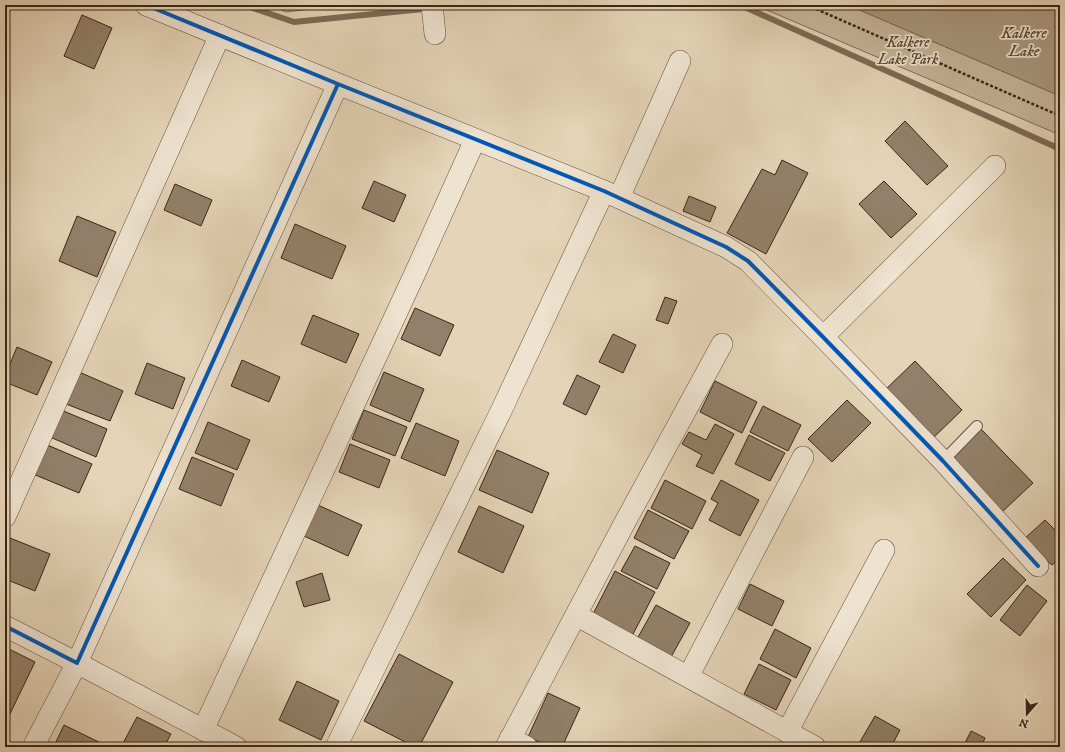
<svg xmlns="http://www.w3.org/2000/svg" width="1065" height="752" font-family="'IM FELL DW Pica',serif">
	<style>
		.green { fill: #c8b69c; stroke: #816e5a }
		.water { fill: #ab9981; stroke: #7e6b57 }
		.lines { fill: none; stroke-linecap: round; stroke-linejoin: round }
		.stream { stroke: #7e6b57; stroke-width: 6 }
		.building { fill: #93806a; stroke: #3a2617 }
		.lane-casing { stroke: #65523f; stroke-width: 12 }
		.street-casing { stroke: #65523f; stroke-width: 22 }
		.path { stroke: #3a2617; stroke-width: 2.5; stroke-dasharray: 3 2; stroke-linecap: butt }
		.lane { stroke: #eee3d0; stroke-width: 10 }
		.street { stroke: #eee3d0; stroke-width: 21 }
		.cycleway-casing { stroke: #eee3d0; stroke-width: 6 }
		.cycleway { stroke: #0057b8; stroke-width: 4 }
		.labels { text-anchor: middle; stroke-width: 3.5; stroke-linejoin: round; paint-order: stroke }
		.park-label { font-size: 15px; font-style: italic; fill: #5e4a38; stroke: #eee3d0 }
		.water-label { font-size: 16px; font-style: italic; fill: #5c4837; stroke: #eee3d0 }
	</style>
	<rect width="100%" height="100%" fill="#e5d4b7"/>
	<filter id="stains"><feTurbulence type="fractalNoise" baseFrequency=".005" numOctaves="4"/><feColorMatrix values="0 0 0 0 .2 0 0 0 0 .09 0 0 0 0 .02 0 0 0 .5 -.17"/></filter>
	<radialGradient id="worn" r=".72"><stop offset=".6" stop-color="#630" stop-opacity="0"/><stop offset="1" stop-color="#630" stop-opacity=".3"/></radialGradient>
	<path class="green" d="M269,5H345L286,12Z
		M755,5H848L1060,96V135Z"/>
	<path class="water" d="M848,5H1060V96Z"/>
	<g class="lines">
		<path class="stream" d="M244,5L294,22L463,5
			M737,5L747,8L1060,149"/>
	</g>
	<path class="building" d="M82,15L112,28L94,69L64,56Z
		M905,121L948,166L927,185L885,141Z
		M782,160L808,173L766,254L727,233L762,169L775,175Z
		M374,181L406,195L394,222L362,208Z
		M884,181L917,214L891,238L859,204Z
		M175,184L212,200L201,226L164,210Z
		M689,196L716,207L710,222L683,211Z
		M77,216L116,232L97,277L59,261Z
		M295,224L346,246L332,279L281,258Z
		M1058,295L1060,296V315H1058Z
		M665,297L677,301L668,324L656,320Z
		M415,308L454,325L440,356L401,339Z
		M313,315L359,334L346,363L301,344Z
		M613,334L636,345L623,373L599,362Z
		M17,347L52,362L37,395L5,382V376Z
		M242,360L280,377L269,402L231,386Z
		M915,361L962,410L931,440L884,391Z
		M147,363L185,378L173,409L135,394Z
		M79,372L123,391L110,421L66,404Z
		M384,372L424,389L410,422L370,405Z
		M577,375L600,386L586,415L563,404Z
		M715,381L757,402L742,433L700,412Z
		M847,400L871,423L832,462L808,439Z
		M763,406L801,425L788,451L750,432Z
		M61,410L107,429L96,457L50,437Z
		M364,410L407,427L395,456L352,439Z
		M208,422L250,440L237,470L195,453Z
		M416,423L459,441L445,476L401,458Z
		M715,424L734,434L713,474L696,466L702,455L682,444L689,432L706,440Z
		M981,429L1033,483L1002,512L951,459Z
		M749,435L785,453L770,481L735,464Z
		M45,444L92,464L79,493L33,474Z
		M350,444L390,460L379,488L339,472Z
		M497,450L549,473L532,513L479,490Z
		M192,457L234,474L221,506L179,489Z
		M665,480L706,501L692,529L651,508Z
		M721,480L759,500L740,536L709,520L718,503L711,499Z
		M318,505L362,525L348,556L304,536Z
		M479,506L524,526L503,573L458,552Z
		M648,510L689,531L674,559L634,538Z
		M1045,520L1060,535V558L1052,565L1023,540Z
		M5,536L50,554L35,591L5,579Z
		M635,546L670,563L657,589L621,571Z
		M1003,558L1026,580L991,617L967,594Z
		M615,571L655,592L632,636L592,616Z
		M322,573L330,600L304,607L296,582Z
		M750,584L784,601L772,626L738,609Z
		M1027,585L1047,601L1020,636L1000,620Z
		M656,605L690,623L671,657L637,639Z
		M775,629L811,648L796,678L760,659Z
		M5,647L35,662L8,718L5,717Z
		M399,654L453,682L419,747H415L364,721Z
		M759,664L791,680L776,710L744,694Z
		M297,681L339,701L321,740L279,720Z
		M548,693L580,708L562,747H551L528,737Z
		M875,716L900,730L891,747H857Z
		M137,717L171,734L164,747H121Z
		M64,725L107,746L106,747H57L54,746Z
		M971,731L985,738L981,747H963Z"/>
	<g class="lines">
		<defs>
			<path id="lane" d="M943,461L977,426"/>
			<path id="street" d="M146,5L338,84L604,191L726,247L748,261L823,337L943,461L1038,566
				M432,5L435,34
				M619,198L680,61
				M823,337L995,166
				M5,517L220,35
				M576,615L815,747
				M5,626L77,663L338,84
				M688,677L803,457
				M203,730L416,271L475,140
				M787,732L884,550
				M510,738L527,747
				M33,747L77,663L236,747
				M336,747L501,411L604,191
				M506,747L624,524L722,344"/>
		</defs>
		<use href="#lane" class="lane-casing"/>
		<use href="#street" class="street-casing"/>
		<path class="path" d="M807,5L1060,116"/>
		<use href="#lane" class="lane"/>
		<use href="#street" class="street"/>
		<defs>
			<path id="cycleway" d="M146,5L338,84L604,191L726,247L748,261L823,337L943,461L1038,566
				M5,626L77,663L338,84"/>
		</defs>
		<use href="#cycleway" class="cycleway-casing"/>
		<use href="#cycleway" class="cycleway"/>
	</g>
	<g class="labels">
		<g class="park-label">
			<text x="908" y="47">Kalkere<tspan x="908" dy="17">Lake Park</tspan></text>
		</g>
		<g class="water-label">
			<text x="1024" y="38">Kalkere<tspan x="1024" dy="18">Lake</tspan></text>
		</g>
	</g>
	<rect width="1065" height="752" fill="none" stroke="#e5d4b7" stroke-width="20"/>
	<rect x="6" y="6" width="1053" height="740" fill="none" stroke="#3a2617" stroke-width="2"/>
	<rect x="10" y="10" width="1045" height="732" fill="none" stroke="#3a2617"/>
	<g transform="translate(1027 714) rotate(200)" stroke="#eee3d0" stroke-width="3" paint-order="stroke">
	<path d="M0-3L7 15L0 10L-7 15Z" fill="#3a2617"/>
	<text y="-6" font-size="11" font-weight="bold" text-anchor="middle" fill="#3a2617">N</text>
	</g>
	<rect width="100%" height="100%" filter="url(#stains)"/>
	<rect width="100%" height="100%" fill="url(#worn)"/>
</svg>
